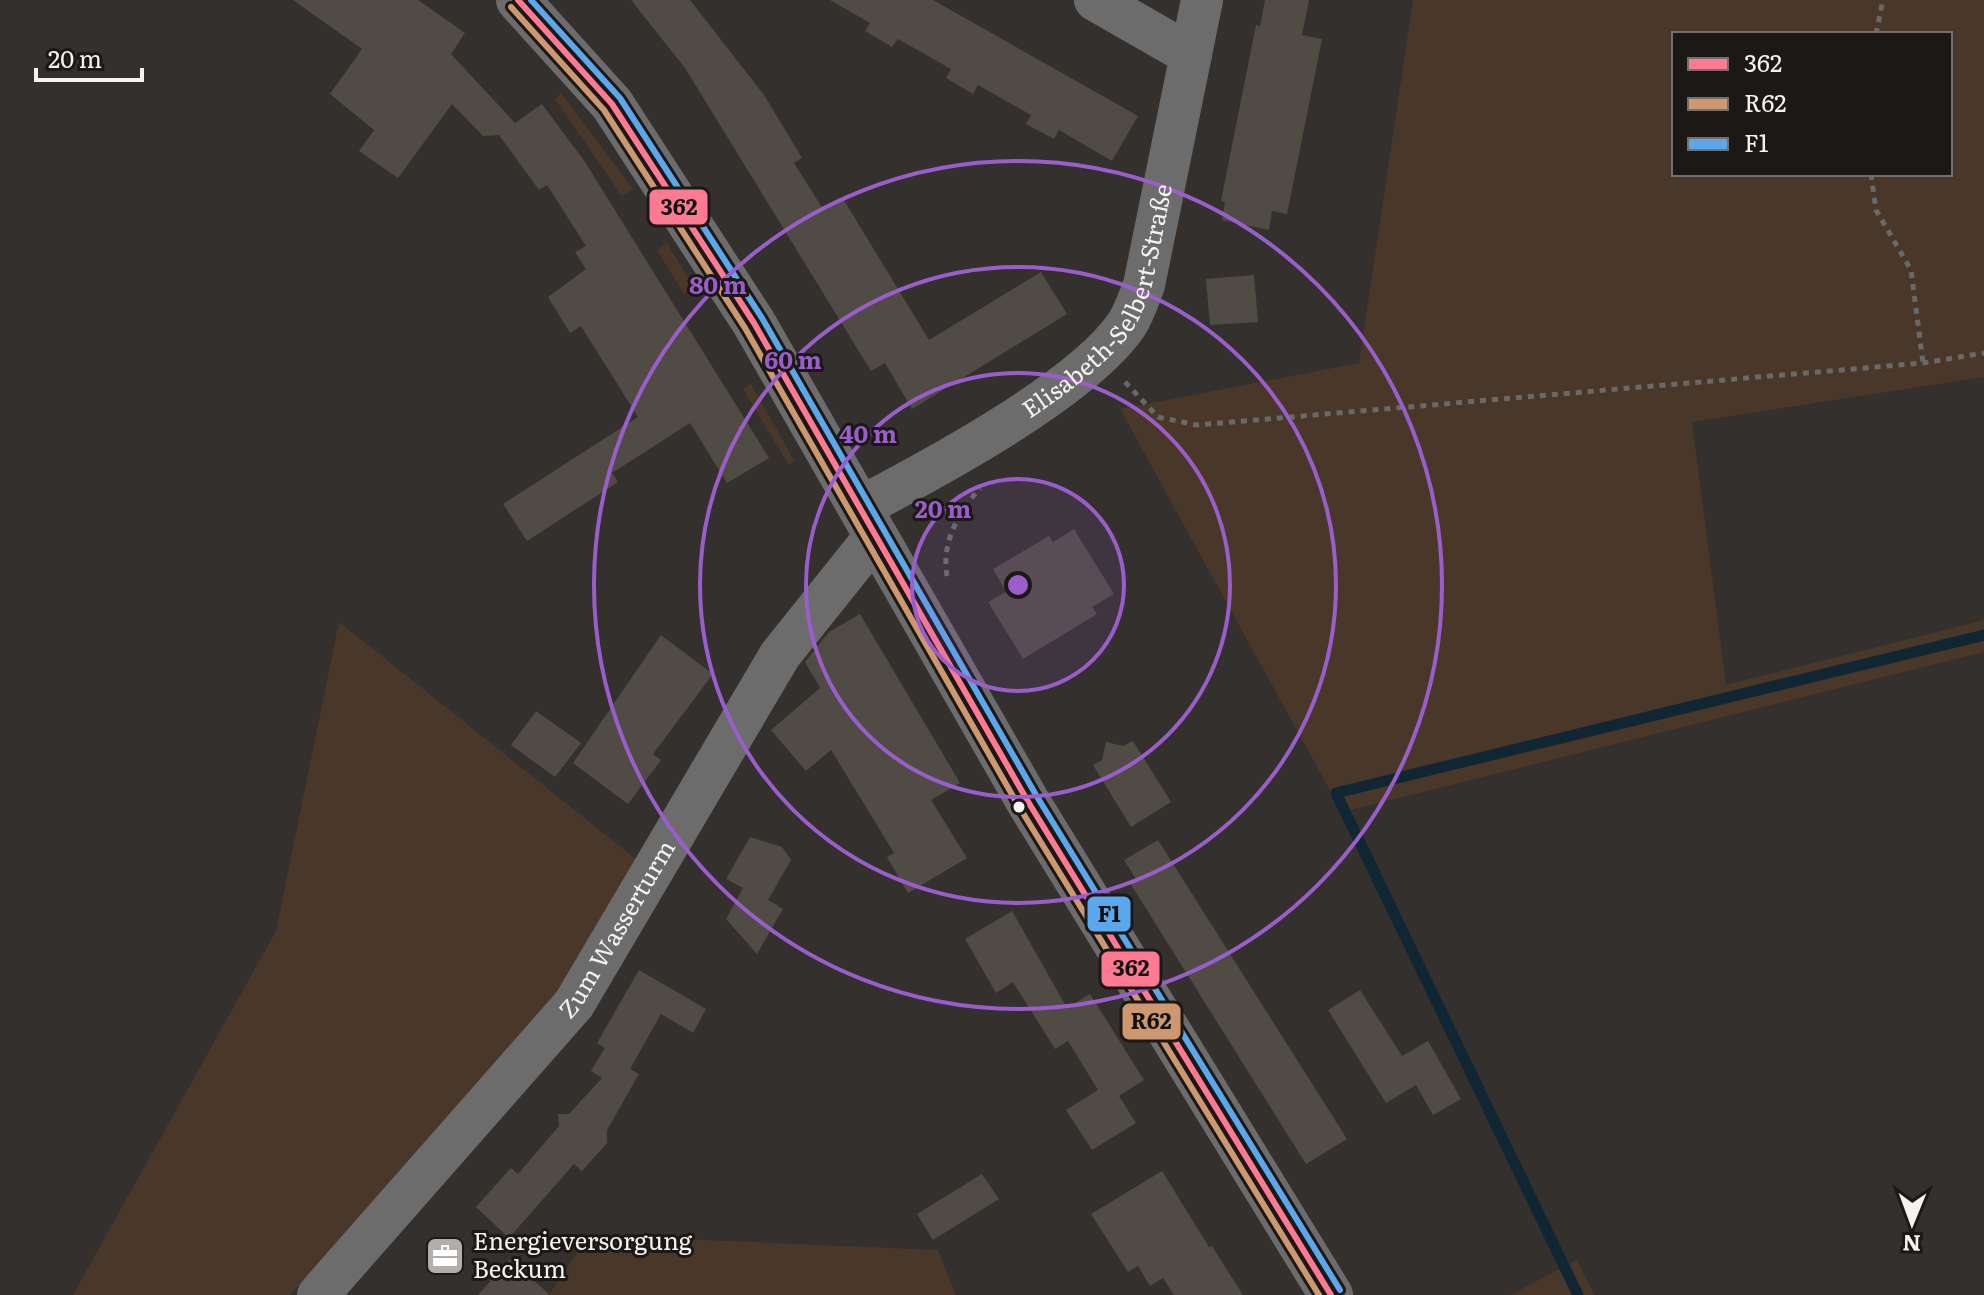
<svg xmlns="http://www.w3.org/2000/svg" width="1984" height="1295" font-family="Literata,serif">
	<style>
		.green { fill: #49382a; fill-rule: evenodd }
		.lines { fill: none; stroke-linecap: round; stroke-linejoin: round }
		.stream { stroke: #102633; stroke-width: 11 }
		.building { fill: #504b45 }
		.path { stroke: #6a6968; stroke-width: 5; stroke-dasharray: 6 6; stroke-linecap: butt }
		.minor { stroke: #6c6c6d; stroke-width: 42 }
		.tertiary { stroke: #6c6c6d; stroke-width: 44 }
		.bus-1-casing { stroke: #1b1816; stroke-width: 12 }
		.bus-2-casing { stroke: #1b1816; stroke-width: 12 }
		.bus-3-casing { stroke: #1b1816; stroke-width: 12 }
		.bus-1 { stroke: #fe7a93; stroke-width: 6 }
		.bus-2 { stroke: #cd976f; stroke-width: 6 }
		.bus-3 { stroke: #5aa8eb; stroke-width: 6 }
		.ring { fill: none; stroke: #9a5ecb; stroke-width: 4 }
		.bus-dot { fill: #f6f2ef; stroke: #1b1816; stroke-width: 3 }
		.labels { text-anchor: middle; stroke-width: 6; stroke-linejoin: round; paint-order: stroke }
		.street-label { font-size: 24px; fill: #f6f2ef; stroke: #1b1816 }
		.poi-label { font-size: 24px; fill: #f6f2ef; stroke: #1b1816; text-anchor: start }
		.centre { fill: #9a5ecb; stroke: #1b1816; stroke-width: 4 }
		.ring-label { font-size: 24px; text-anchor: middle; font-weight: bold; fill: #9a5ecb; stroke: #1b1816; stroke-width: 6; stroke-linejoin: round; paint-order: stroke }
		.line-badge { stroke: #1b1816; stroke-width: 3 }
		.pale-badge-label { font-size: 22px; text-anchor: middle; font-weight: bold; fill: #111 }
	</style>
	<rect width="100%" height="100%" fill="#33302d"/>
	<path class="green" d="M1413,0H1984V377L1692,422L1726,685L1984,620V652L1342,812L1120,409L1359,363ZM1674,34H1950V174H1674Z
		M561,93L633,189L622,196L555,99Z
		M667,243L694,287L684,294L657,250Z
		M751,384L794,460L789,465L743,389Z
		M339,622L642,864L565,995L290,1295H73L276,931Z
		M589,1235L938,1250L956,1295H549Z
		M1577,1260L1595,1295H1510Z"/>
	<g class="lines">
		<path class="stream" d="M1578,1295L1336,793L1984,635"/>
	</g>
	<path class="building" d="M293,0H418L465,33L451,54L515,123L542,104L585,162L769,458L727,483L690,423L612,473L618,482L527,541L503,504L638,417L581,326L570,333L548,297L586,269L575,252L586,246L547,185L539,190L499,135L483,136L452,104L398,178L359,151L374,130L330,94L362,49Z
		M631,0H690L764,95L802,158L794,163L823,209L842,197L929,340L1041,272L1067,314L912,409L885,363L871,371L685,68Z
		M830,0H933L1138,116L1112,161L1059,130L1054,139L1026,124L1031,115L978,85L973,94L946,78L951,69L898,39L892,47L865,31L870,23Z
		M1265,0H1309L1302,35L1322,39L1287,214L1272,211L1269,230L1222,220L1225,202L1221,201L1256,25L1260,26Z
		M1254,275L1258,322L1210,325L1206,279Z
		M1074,529L1114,594L1092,607L1097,614L1023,659L988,602L1006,592L993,569L1049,536L1053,542Z
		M860,614L960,783L931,800L967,858L908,893L887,857L894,853L831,750L806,771L771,730L820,688L805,662L829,632Z
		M661,635L713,674L653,754L661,760L628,804L573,763Z
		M536,711L581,743L555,777L511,745Z
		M1133,741L1171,802L1131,827L1093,765L1102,760L1106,742L1123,746Z
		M750,837L782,847L791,860L768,900L783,909L757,954L726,919L743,888L726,879Z
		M1158,840L1347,1139L1306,1164L1130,883L1136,879L1124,860Z
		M1012,911L1067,1008L1090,994L1144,1080L1119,1096L1136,1123L1092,1150L1066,1110L1098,1090L1068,1041L1055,1049L1013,982L996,993L965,939Z
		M639,970L706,1009L693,1033L661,1014L630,1069L639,1074L607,1130V1143L582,1171L574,1164L509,1238L476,1207L511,1168L518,1174L559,1126L558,1114H569L602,1078L591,1071L605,1048L597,1043Z
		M1360,990L1402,1056L1428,1041L1461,1099L1433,1115L1416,1085L1386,1103L1328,1010Z
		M1162,1171L1209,1247L1212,1246L1243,1295H1174L1163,1278L1150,1286L1138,1266L1128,1272L1091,1214Z
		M982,1174L999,1199L933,1240L917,1214Z
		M510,1259L550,1295H478Z"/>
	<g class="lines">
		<path class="path" d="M1876,34L1883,0
			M1871,174L1876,210L1911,270L1923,363
			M1125,382L1158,417L1197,425L1923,363L1984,353
			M947,576C941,542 959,512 980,488"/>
		<g class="minor">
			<path d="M1095,0L1191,55"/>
			<path id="s1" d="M861,507C933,469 1082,390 1127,324C1134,313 1139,298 1144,285L1202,0"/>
			<path id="s2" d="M318,1295L574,1004L780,655L876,535"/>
		</g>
		<path class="tertiary" d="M518,0L612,104L754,323L1027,800L1331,1295"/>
		<defs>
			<path id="bus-1" d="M518,0L612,104L754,323L1027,800L1331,1295"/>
			<path id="bus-2" d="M511,7L604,110L745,328L1018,805L1319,1295"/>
			<path id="bus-3" d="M531,0L620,98L762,318L1036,795L1340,1290"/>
		</defs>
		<use href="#bus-1" class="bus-1-casing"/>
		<use href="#bus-2" class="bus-2-casing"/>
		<use href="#bus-3" class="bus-3-casing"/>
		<use href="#bus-1" class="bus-1"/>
		<use href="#bus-2" class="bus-2"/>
		<use href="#bus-3" class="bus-3"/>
	</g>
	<circle cx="1018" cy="585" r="106" fill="#9a5ecb" fill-opacity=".12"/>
	<g class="ring">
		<circle cx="1018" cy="585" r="106"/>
		<circle cx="1018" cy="585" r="212"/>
		<circle cx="1018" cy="585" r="318"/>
		<circle cx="1018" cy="585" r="424"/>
	</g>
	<defs>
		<symbol id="office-square" viewBox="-11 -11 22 22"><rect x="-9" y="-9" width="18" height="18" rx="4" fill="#b2aeab" stroke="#1b1816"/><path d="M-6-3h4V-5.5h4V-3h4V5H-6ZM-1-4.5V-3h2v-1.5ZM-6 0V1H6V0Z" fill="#fff"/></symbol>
	</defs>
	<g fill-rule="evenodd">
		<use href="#office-square" x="423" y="1234" width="44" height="44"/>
	</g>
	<circle class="bus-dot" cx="1019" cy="807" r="7"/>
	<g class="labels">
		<g class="street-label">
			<text dy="8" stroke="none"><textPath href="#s1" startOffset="330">Elisabeth-Selbert-Straße</textPath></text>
			<text dy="8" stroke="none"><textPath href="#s2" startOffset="474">Zum Wasserturm</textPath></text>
		</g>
		<g class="poi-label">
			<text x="473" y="1250">Energieversorgung<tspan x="473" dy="28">Beckum</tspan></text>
		</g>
	</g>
	<circle cx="1018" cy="585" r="12" class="centre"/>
	<g class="ring-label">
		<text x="718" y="294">80 m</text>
		<text x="793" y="369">60 m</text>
		<text x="868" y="443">40 m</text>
		<text x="943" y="518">20 m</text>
	</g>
	<g class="line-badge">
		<rect x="648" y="188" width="61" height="38" rx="8" fill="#fe7a93"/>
		<rect x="1086" y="895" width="46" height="38" rx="8" fill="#5aa8eb"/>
		<rect x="1100" y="950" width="61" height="38" rx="8" fill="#fe7a93"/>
		<rect x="1121" y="1002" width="61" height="39" rx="8" fill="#cd976f"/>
	</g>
	<g class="pale-badge-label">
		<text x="679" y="215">362</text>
		<text x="1109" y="922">F1</text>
		<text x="1131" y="976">362</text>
		<text x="1151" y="1029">R62</text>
	</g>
	<rect x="1672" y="32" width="280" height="144" fill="#1b1816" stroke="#736f6d" stroke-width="2"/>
	<rect x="1688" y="58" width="40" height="12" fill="#fe7a93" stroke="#736f6d" stroke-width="2"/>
	<text x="1744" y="72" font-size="24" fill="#f6f2ef">362</text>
	<rect x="1688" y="98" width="40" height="12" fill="#cd976f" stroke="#736f6d" stroke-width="2"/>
	<text x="1744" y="112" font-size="24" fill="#f6f2ef">R62</text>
	<rect x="1688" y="138" width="40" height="12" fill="#5aa8eb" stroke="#736f6d" stroke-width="2"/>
	<text x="1744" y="152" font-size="24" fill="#f6f2ef">F1</text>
	<g transform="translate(1912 1223) rotate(181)" stroke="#1b1816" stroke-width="6" paint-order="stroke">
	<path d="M0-6L14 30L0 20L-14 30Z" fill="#f6f2ef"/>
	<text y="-12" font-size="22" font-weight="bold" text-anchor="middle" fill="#f6f2ef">N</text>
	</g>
	<path d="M36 68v12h106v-12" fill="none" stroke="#f6f2ef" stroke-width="4"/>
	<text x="48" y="68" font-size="24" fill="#f6f2ef" stroke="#1b1816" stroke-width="6" paint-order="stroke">20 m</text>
</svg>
